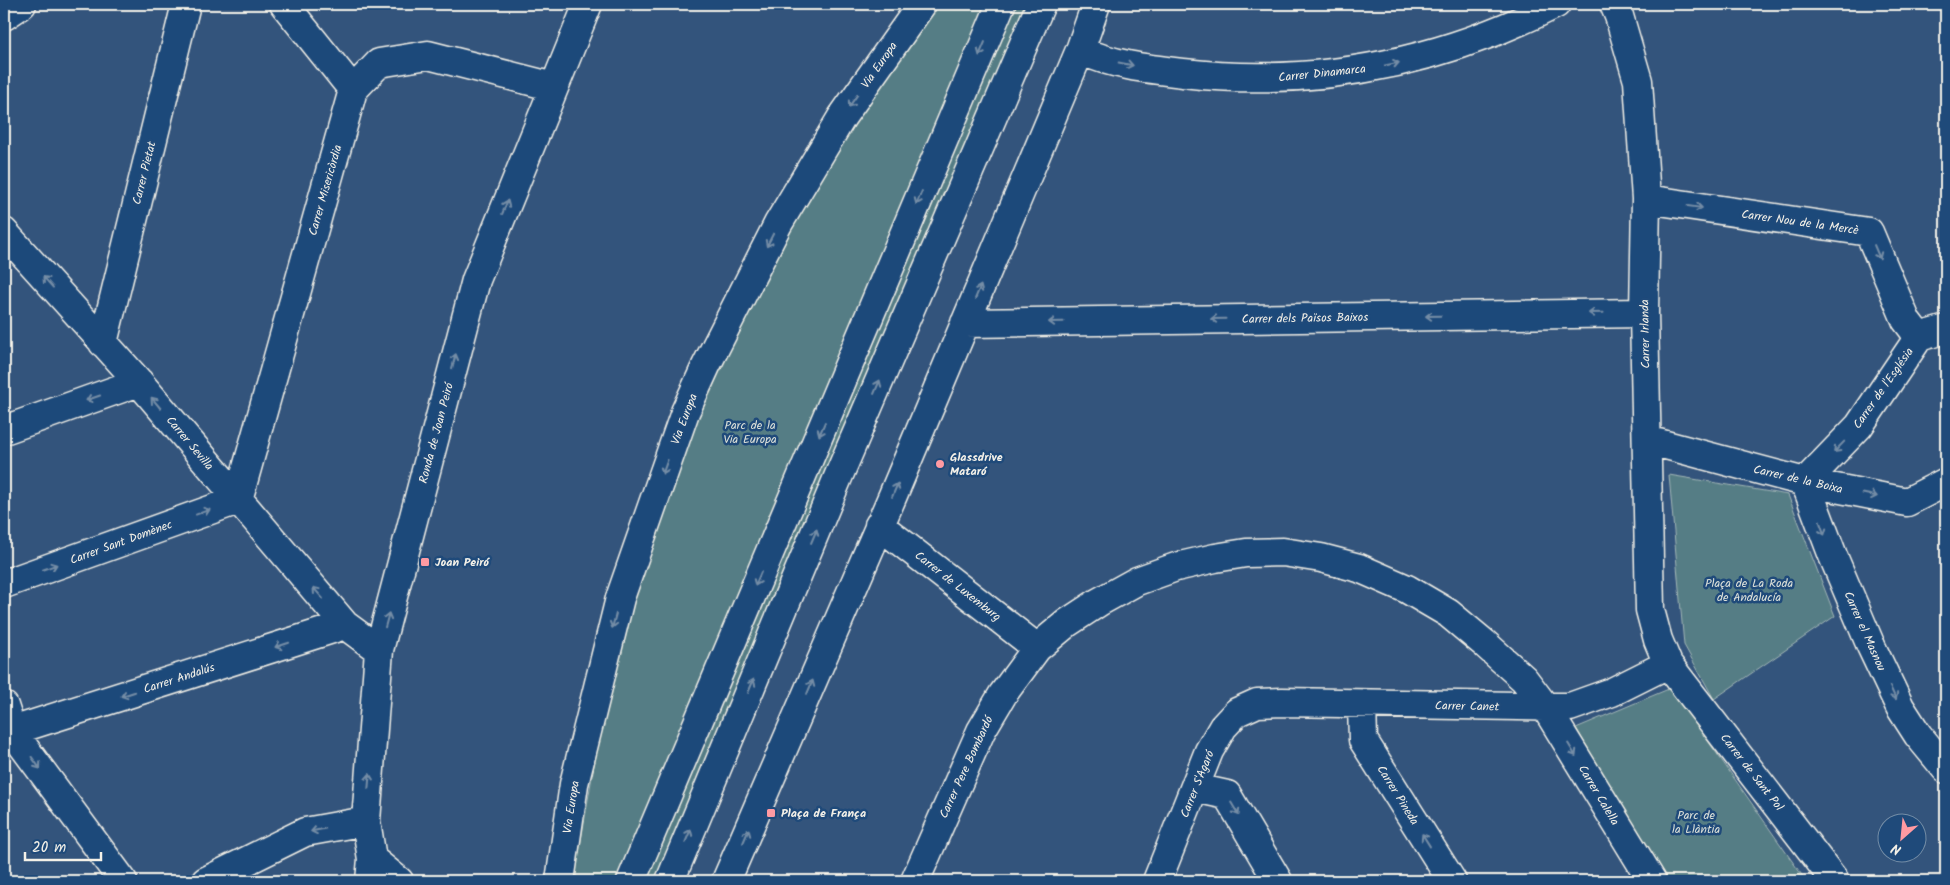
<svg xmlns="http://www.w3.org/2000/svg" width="1950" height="885" font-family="Kalam,sans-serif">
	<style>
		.green { fill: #547d85; stroke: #a4b7b6 }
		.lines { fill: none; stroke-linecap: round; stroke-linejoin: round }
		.minor-casing { stroke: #f4f1e8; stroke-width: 31 }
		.minor { stroke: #1f4a7a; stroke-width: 28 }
		.oneway { stroke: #748da6 }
		.poi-dot { fill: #ff9aa2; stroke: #1f4a7a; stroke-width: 2 }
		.labels { text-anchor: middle; stroke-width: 5; stroke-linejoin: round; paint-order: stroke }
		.street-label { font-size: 12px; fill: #f4f1e8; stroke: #1f4a7a }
		.park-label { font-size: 12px; fill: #dce0d9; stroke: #1f4a7a }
		.poi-label { font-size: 12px; font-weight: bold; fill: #f4f1e8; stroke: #1f4a7a; text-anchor: start }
	</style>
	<rect width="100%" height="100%" fill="#33547c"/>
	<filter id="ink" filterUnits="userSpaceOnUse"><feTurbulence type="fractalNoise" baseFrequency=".02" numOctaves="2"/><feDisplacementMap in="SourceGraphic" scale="10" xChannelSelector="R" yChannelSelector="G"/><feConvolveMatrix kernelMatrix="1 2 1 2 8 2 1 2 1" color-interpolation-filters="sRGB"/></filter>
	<g filter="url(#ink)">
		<path class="green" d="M934,4H988L617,881H574L597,748L626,626L649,549L704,403L767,272L832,154Z
			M1014,4H1025L655,881H645Z
			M1669,475L1788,495L1835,616L1714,699L1684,645Z
			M1671,688L1806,881H1665L1576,728Z"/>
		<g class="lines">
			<defs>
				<path id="minor" d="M284,4L353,90
					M1614,4L1619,16L1638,81L1646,199L1644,313L1650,610L1658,640L1668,664L1835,881
					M4,16L22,4
					M1080,50C1112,65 1148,69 1183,73C1314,88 1438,64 1556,4
					M1646,199L1869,232L1906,320L1919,337
					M4,232L139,382L345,625L379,650
					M965,323L1644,313
					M1919,337L1946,329
					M103,343L186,4
					M4,430L139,382
					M1647,440L1805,482L1907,502L1946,482
					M1805,482L1833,556L1871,646L1900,707L1918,735L1946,769
					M1805,482L1859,426L1919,337
					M879,525L1037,648
					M4,584L238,500L353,90L379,63L428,55L554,87
					M1362,704L1363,740L1452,881
					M4,706L12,731L123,881
					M12,731L345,625
					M1195,788L1227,795L1278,881
					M372,859L399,881
					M206,881L305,832L366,821
					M370,881L372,859L366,821L379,650L476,280L588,4
					M560,881L574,784L620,598L685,412L706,366L778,224L842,117L922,4
					M631,881L1001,4
					M670,881L839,475L1041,4
					M726,881L893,495L1080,50L1096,4
					M915,881L981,731L1003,694L1037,648L1067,623L1099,602L1137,581L1176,567L1215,558L1246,553L1283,552L1321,558L1359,568L1407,589L1448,613L1484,643L1524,679L1546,708L1652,881
					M1157,881L1209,751L1223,727L1237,712L1257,703L1282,702L1570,707L1612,692L1668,664"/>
			</defs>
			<use href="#minor" class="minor-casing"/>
			<use href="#minor" class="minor"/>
		</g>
		<defs><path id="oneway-shaft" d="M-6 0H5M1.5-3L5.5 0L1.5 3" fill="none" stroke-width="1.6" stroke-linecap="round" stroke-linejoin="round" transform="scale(1.25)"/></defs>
		<g class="oneway">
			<use href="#oneway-shaft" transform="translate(982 49) rotate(113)"/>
			<use href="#oneway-shaft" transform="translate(1126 64) rotate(11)"/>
			<use href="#oneway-shaft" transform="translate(1392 64) rotate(-12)"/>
			<use href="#oneway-shaft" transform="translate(853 101) rotate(125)"/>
			<use href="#oneway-shaft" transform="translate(919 198) rotate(113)"/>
			<use href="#oneway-shaft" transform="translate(505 207) rotate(-68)"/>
			<use href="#oneway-shaft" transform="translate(1695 207) rotate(8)"/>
			<use href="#oneway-shaft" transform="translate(770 240) rotate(117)"/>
			<use href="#oneway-shaft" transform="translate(1877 252) rotate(67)"/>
			<use href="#oneway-shaft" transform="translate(48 282) rotate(-132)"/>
			<use href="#oneway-shaft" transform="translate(978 292) rotate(-67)"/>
			<use href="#oneway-shaft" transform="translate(1596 313) rotate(179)"/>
			<use href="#oneway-shaft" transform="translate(1433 316) rotate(179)"/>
			<use href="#oneway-shaft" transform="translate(1218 319) rotate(179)"/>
			<use href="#oneway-shaft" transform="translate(1056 322) rotate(179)"/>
			<use href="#oneway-shaft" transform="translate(454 361) rotate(-75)"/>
			<use href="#oneway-shaft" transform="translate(877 387) rotate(-67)"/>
			<use href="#oneway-shaft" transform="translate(93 398) rotate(161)"/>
			<use href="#oneway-shaft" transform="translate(156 403) rotate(-130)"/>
			<use href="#oneway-shaft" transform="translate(822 429) rotate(113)"/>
			<use href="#oneway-shaft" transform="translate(1839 447) rotate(134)"/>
			<use href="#oneway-shaft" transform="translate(665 467) rotate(110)"/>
			<use href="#oneway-shaft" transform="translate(895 490) rotate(-67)"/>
			<use href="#oneway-shaft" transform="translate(1870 495) rotate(11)"/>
			<use href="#oneway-shaft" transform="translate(203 512) rotate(-20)"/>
			<use href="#oneway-shaft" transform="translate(1822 528) rotate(70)"/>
			<use href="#oneway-shaft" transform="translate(814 536) rotate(-67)"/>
			<use href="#oneway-shaft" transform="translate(50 567) rotate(-20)"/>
			<use href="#oneway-shaft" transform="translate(758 579) rotate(113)"/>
			<use href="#oneway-shaft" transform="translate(318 593) rotate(-131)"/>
			<use href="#oneway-shaft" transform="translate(387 620) rotate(-75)"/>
			<use href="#oneway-shaft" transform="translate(614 621) rotate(105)"/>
			<use href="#oneway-shaft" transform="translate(282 645) rotate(162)"/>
			<use href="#oneway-shaft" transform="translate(751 686) rotate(-67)"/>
			<use href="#oneway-shaft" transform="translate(810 687) rotate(-67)"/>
			<use href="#oneway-shaft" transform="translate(1893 693) rotate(65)"/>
			<use href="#oneway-shaft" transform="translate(128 694) rotate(162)"/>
			<use href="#oneway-shaft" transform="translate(1572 750) rotate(59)"/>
			<use href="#oneway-shaft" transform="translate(36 763) rotate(54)"/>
			<use href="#oneway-shaft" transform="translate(369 781) rotate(-85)"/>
			<use href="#oneway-shaft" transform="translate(1235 809) rotate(59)"/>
			<use href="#oneway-shaft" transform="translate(318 830) rotate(169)"/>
			<use href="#oneway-shaft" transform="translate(688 836) rotate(-67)"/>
			<use href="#oneway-shaft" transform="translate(746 836) rotate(-67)"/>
			<use href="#oneway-shaft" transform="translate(1426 840) rotate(-122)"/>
		</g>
	</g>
	<g class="poi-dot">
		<circle cx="940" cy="464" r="5"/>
		<rect x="420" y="557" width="10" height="10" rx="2.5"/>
		<rect x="766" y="808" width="10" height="10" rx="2.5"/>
	</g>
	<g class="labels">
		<g class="street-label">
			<text transform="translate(879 65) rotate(-55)" y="4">Via Europa</text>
			<text transform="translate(1322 73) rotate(-6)" y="4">Carrer Dinamarca</text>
			<text transform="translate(144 173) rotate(-76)" y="4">Carrer Pietat</text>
			<text transform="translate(325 190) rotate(-74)" y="4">Carrer Misericòrdia</text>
			<text transform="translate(1800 222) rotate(8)" y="4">Carrer Nou de la Mercè</text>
			<text transform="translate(1305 318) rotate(-1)" y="4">Carrer dels Països Baixos</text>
			<text transform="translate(1645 334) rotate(-91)" y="4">Carrer Irlanda</text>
			<text transform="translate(1883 388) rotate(-55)" y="4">Carrer de l'Església</text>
			<text transform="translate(684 419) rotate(-69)" y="4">Via Europa</text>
			<text transform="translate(436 433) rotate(-75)" y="4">Ronda de Joan Peiró</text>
			<text transform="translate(190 443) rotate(50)" y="4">Carrer Sevilla</text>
			<text transform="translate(1798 479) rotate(13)" y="4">Carrer de la Boixa</text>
			<text transform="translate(121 542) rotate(-20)" y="4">Carrer Sant Domènec</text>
			<text transform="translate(958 586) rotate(38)" y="4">Carrer de Luxemburg</text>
			<text transform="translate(1865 631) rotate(66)" y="4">Carrer el Masnou</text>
			<text transform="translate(179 678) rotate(-18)" y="4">Carrer Andalús</text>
			<text transform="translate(1467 706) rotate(1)" y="4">Carrer Canet</text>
			<text transform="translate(966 767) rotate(-65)" y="4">Carrer Pere Bombardó</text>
			<text transform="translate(1752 772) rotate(52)" y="4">Carrer de Sant Pol</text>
			<text transform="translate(1197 784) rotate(-68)" y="4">Carrer S'Agaró</text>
			<text transform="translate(1398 795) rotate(58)" y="4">Carrer Pineda</text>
			<text transform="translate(1599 795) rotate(59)" y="4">Carrer Calella</text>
			<text transform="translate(571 807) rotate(-81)" y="4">Via Europa</text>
		</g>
		<g class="park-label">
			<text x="750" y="429">Parc de la<tspan x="750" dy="14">Via Europa</tspan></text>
			<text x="1749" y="587">Plaça de La Roda<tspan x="1749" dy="14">de Andalucía</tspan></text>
			<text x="1696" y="819">Parc de<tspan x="1696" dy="14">la Llàntia</tspan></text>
		</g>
		<g class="poi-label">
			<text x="950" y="461">Glassdrive<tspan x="950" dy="14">Mataró</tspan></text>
			<text x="435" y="566">Joan Peiró</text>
			<text x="781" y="817">Plaça de França</text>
		</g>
	</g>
	<rect width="1950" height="885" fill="none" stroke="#1f4a7a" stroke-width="20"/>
	<rect x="10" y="10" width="1930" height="865" fill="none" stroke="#f4f1e8" stroke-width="2" filter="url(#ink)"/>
	<g transform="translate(1902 838) rotate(207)"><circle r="24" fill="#1f4a7a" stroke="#748da6"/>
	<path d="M0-4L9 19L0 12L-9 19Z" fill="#ff9aa2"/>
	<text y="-8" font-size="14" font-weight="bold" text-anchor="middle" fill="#f4f1e8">N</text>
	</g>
	<path d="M25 852v8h76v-8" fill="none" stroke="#f4f1e8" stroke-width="2.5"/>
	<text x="32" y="852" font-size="15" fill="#f4f1e8" stroke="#1f4a7a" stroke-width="4" paint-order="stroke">20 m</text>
</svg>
